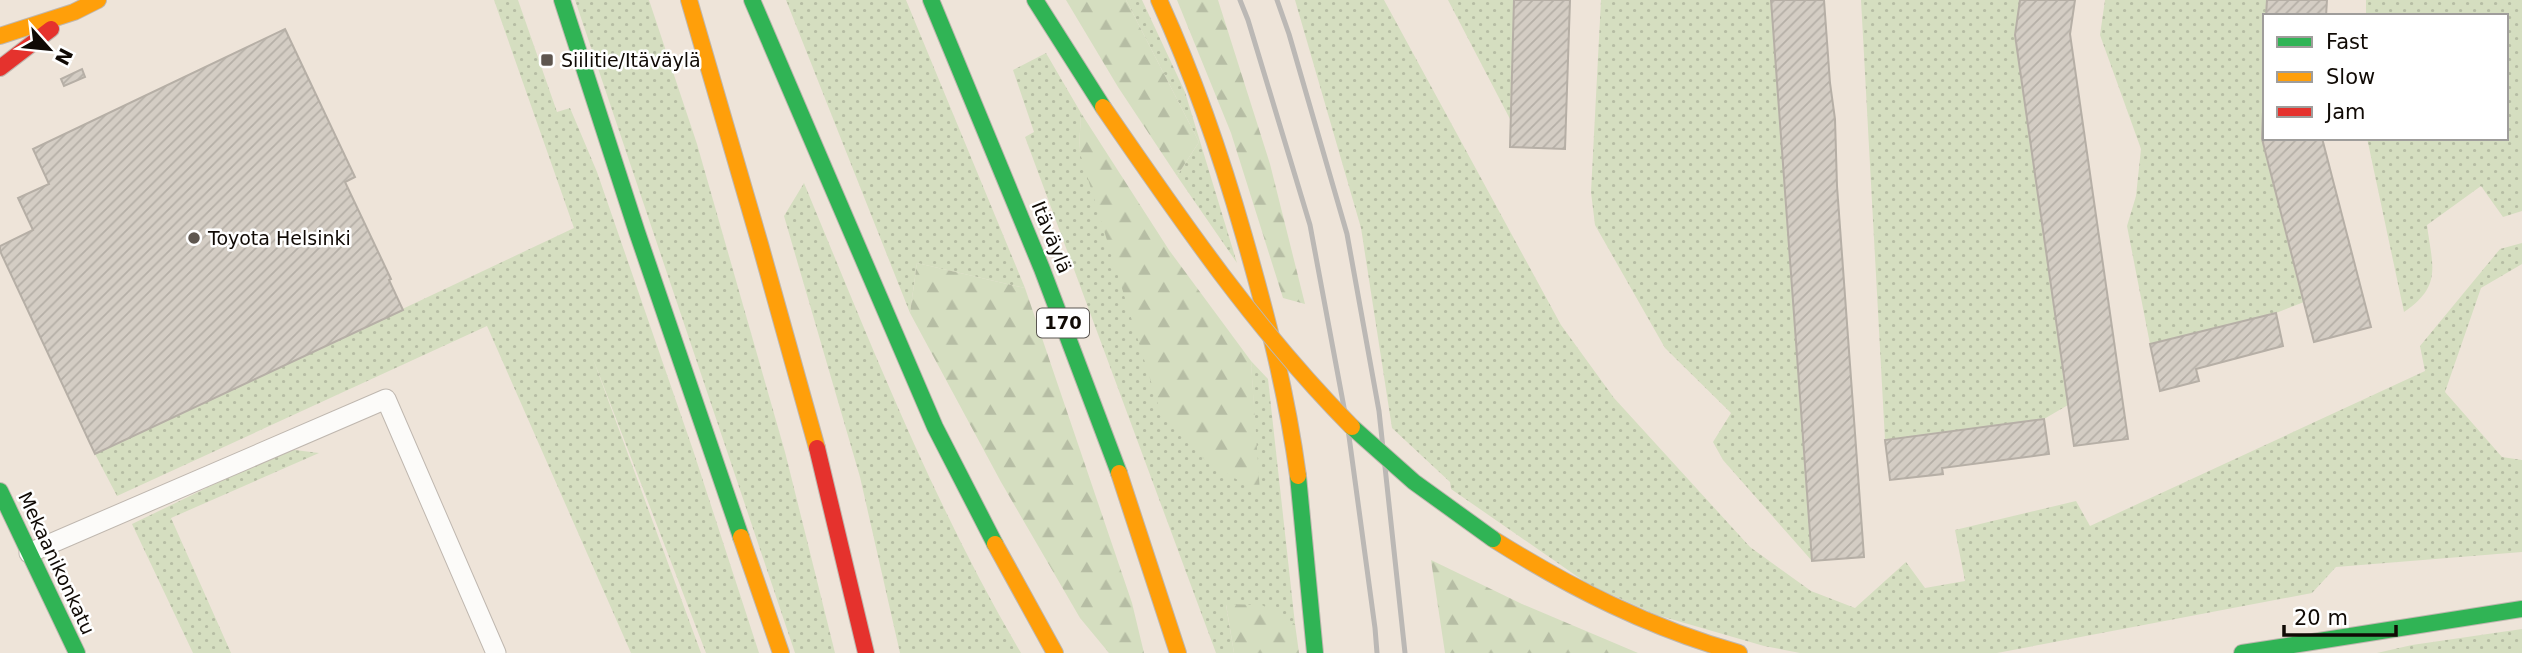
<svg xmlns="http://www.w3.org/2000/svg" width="2522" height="653" font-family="'DejaVu Sans',sans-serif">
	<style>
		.grass { fill: url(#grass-dots) }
		.forest { fill: url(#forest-firs) }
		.building { fill: url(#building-hatch); stroke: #b6afa6; stroke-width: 2 }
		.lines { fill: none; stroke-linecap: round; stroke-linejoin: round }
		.lane-casing { stroke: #bfb7af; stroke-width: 21 }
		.fast-casing { stroke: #bfb7af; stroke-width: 18 }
		.slow-casing { stroke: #bfb7af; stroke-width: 18 }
		.jam-casing { stroke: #bfb7af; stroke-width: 18 }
		.lane { stroke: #fcfbf9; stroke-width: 19 }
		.fast { stroke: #30b455; stroke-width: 16 }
		.slow { stroke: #ff9f0a; stroke-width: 16 }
		.jam { stroke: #e5322d; stroke-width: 16 }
		.rail { stroke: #bbb8b5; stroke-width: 5 }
		.fast-bridge-casing { stroke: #bfb7af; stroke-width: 18; stroke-linecap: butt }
		.slow-bridge-casing { stroke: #bfb7af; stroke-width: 18; stroke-linecap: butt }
		.fast-bridge { stroke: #30b455; stroke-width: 16 }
		.slow-bridge { stroke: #ff9f0a; stroke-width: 16 }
		.poi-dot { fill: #5e564f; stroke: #fff; stroke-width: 2.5 }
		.labels { text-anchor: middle; stroke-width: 5; stroke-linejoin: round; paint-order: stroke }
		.shield { fill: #fff; stroke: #585450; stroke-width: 2 }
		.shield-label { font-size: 18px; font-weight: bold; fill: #100a05 }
		.poi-label { font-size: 19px; fill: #100a05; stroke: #fff; text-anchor: start }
		.street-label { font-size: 19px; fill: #100a05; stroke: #fff }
	</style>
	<defs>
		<pattern id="grass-dots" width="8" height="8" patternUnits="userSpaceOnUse" patternTransform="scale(1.75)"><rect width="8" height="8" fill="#d5dec0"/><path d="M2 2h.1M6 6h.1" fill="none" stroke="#b6bda4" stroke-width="1.8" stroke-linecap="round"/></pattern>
		<pattern id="forest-firs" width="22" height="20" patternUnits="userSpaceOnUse" patternTransform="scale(1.75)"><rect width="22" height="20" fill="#d5dec0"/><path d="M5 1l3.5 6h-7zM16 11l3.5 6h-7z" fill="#b6bda4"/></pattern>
		<pattern id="building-hatch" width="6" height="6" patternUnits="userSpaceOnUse" patternTransform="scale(1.75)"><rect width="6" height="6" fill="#d4cdc4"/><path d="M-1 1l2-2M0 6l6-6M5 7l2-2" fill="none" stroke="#b5afa7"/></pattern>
	</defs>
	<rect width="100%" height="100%" fill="#eee4d9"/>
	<path class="grass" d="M494,0H518L557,112L570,108L597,172L693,450L759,653H706L592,356L701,653H631L487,326L117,496L95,454L574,228Z
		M575,0H649L697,144L785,452L835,653H795Z
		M786,0H906L1025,288L917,263L910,313Z
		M1126,0H1142L1185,92L1237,263L1177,176L1199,142Z
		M1295,0H1384L1561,325L1614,398L1750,547L1811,591L1855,608L1906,562L1925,588L1965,581L1955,530L2076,501L2090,526L2425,371L2420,346L2500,249L2522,243V264L2481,288L2445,392L2502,457L2522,460V552L2336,567L2312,593L1997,653H1800L1764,646L1657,615L1588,584L1451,489L1450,482L1392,428L1361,228Z
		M1448,0H1514L1510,119Z
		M1601,0H1771L1812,561L1723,460L1713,442L1731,413L1665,348L1595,225L1591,192Z
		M1861,0H2020L2015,35L2068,405L2044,419L1885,440Z
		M2105,0H2267L2262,139L2304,302L2276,313L2150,344L2127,226L2136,196L2141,149L2100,35Z
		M2366,0H2522V211L2503,217L2481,186L2427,225C2432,265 2443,286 2404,312L2367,138H2506V16H2366Z
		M1046,53L1081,113L1079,150L1259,492L1251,361L1268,379L1295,624L1226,605L1234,653H1216L1025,137L1034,132L1013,70Z
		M804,183C870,342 933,504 1021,653H900L860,477L784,216Z
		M287,449L319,453L171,518L231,653H193L132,524Z
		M2522,629V653H2377L2412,645Z"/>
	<path class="forest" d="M1066,0H1126L1199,142L1177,176L1118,87Z
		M1177,0H1218L1270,164L1305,304L1283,298L1231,133Z
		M1081,113L1169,250L1251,361L1260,493L1207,462L1161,414L1079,150Z
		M917,263L1025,288L1132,603L1144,653H1109L1080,618L1001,482L910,313Z
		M1431,560L1522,604L1638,653H1445Z
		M1226,604L1262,605L1295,624L1299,653H1234Z"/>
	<path class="building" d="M1514,0H1570L1565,149L1510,147Z
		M1771,0H1824L1830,83L1835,119L1837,186L1864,557L1812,561Z
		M2020,0H2075L2070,34L2128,439L2074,446L2015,35Z
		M2267,0H2327L2326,16H2266Z
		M285,29L355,177L345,182L391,279L389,280L403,310L95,454L0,251V246L33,230L18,198L49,184L33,149Z
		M2265,58V138H2322L2371,327L2314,342L2262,139Z
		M82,69L85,77L64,86L61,79Z
		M2276,313L2283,346L2196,369L2199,381L2160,391L2150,344Z
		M2044,419L2049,454L1942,468L1943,474L1890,480L1885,440Z"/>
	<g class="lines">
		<defs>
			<path id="lane" d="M29,553L386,399L496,653"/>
			<path id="fast" d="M562,0L637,232L741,537
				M752,0L935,427L995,544
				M931,0L1042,269L1119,473
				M1035,0L1103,107
				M1298,476L1315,653
				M0,491L77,653
				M2242,653L2522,609"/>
			<path id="slow" d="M689,0L760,244L817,448
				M1159,0C1194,77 1221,155 1244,236C1267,316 1287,394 1298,476
				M0,36L74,12L98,0
				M1119,473L1178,653
				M741,537L781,653
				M1493,539C1571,588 1650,628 1739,653
				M995,544L1055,653"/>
			<path id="jam" d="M0,68L51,29
				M817,448L866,653"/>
		</defs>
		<use href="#lane" class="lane-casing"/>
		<use href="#fast" class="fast-casing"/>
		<use href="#slow" class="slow-casing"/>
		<use href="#jam" class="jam-casing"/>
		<use href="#lane" class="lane"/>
		<use href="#fast" class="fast"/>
		<use href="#slow" class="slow"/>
		<use href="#jam" class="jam"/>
		<path class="rail" d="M1240,0L1248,20L1310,225L1348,429L1375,628L1377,653
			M1277,0L1289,34L1347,234L1379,411L1405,653"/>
		<defs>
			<path id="fast-bridge" d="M1352,427L1414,482L1493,539"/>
			<path id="slow-bridge" d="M1103,107C1180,219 1256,330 1352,427"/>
		</defs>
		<use href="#fast-bridge" class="fast-bridge-casing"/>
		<use href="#slow-bridge" class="slow-bridge-casing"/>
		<use href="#fast-bridge" class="fast-bridge"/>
		<use href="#slow-bridge" class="slow-bridge"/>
	</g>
	<g class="poi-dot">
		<rect x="540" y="53" width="14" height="14" rx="3.5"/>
		<circle cx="194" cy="238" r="7"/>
	</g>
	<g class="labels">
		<rect class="shield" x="1037" y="308.5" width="52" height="29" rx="5"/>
		<g class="shield-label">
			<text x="1063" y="329">170</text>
		</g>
		<g class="poi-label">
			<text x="561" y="67">Siilitie/Itäväylä</text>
			<text x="208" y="245">Toyota Helsinki</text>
		</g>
		<g class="street-label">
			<text transform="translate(1052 237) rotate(68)" y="7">Itäväylä</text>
			<text transform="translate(57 563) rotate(65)" y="7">Mekaanikonkatu</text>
		</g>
	</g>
	<rect x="2263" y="14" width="245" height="126" fill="#ffffff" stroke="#9f9d9b" stroke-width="2"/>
	<rect x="2277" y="37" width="35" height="10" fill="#30b455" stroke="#9f9d9b" stroke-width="2"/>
	<text x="2326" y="49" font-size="21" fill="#100a05">Fast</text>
	<rect x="2277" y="72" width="35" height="10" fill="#ff9f0a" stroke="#9f9d9b" stroke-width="2"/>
	<text x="2326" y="84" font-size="21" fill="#100a05">Slow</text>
	<rect x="2277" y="107" width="35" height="10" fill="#e5322d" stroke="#9f9d9b" stroke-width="2"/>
	<text x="2326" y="119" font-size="21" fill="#100a05">Jam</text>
	<g transform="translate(49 49) rotate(117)" stroke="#ffffff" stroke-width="5" paint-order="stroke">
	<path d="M0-5L12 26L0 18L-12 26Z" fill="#100a05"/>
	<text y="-10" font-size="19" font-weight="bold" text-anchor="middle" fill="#100a05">N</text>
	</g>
	<path d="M2284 625v10h112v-10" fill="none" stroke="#100a05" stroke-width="3.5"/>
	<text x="2294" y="625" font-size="21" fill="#100a05" stroke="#ffffff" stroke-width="5" paint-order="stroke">20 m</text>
</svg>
